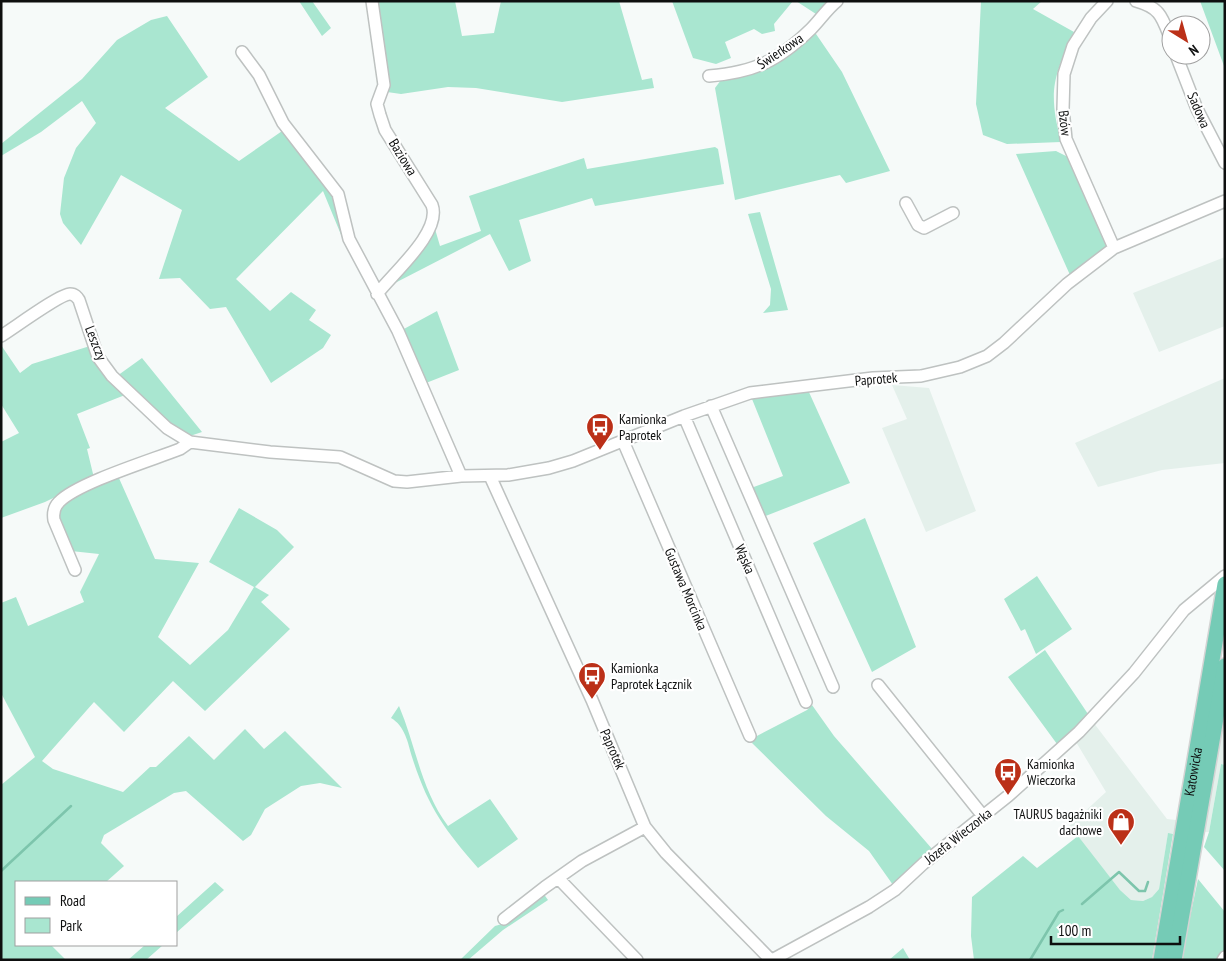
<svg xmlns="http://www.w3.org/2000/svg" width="1226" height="961" font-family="'PT Sans Narrow',sans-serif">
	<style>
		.built { fill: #e4f0eb }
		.green { fill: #a9e6d0 }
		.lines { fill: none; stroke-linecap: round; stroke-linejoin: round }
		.stream { stroke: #7dc5ac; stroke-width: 2.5 }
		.minor-casing { stroke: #bec2c1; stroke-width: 14 }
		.major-casing { stroke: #d4d4d4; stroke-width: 18 }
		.minor { stroke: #fff; stroke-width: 11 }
		.major { stroke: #75cbb6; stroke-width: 15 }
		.labels { text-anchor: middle; stroke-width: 4.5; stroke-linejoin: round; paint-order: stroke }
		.street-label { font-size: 14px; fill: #0e0f0f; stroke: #fff }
		.poi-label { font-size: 14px; fill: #0e0f0f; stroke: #fff; text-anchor: start }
	</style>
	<rect width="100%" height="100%" fill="#f6faf9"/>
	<path class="built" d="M1225,257V326L1159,352L1133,293Z
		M1225,378V463L1162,470L1098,487L1075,443Z
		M892,385L929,388L976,511L926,532L882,428L907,419Z
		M1225,663V765L1221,764L1209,832L1168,834L1159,889L1152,897L1143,901L1131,900L1120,890L1069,826L1106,792L1076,742L1093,722L1167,819L1176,820Z"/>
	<path class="green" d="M299,1H312L331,28L322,36Z
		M377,1H455L462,36L494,33L501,1H619L642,80L652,78L654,88L562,102L476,88L448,87L401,94L387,92Z
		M672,1H793L774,24L775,31L762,34L754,29L725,42L731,58L716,64L693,58Z
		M796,1H828L816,14Z
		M981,1H1042L1033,9L1074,32C1053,78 1048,91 1061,142L1007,144L983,135L976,104Z
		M1200,1H1225V66H1224Z
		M167,16L208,77L165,108L239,161L285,129L331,187L348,240L344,242L323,191L236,279L270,311L291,292L316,310L309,320L331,335L323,348L271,383L226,307L210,309L180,278L159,279L182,210L121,175L81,245L63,223L60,214L64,178L76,148L96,123L82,101L41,132L1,156V144L82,79L117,40L151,20Z
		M814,31L842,72L890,171L846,183L840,175L735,200L715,88L721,80C759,77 785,56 814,31Z
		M715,147L718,149L724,184L595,206L592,198L519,220L531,261L509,271L490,234L393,284L435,229L440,246L481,231L469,196L584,158L587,169Z
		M1056,151L1070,158L1109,244L1070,275L1016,154Z
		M760,212L788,310L763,313L770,305L771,289L748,214Z
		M437,311L459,370L426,383L402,330Z
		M1,345L20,373L32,364L90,346L125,395L77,414L90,448L87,449L94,478L45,502L1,518V442L19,433L1,404Z
		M142,358L202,432L190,436L172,427L117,376Z
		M808,390L850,483L763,517L751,488L783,476L752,399Z
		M118,476L155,559L199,563L158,637L190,665L228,630L254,587L209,562L239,508L277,530L294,547L255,587L269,595L261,602L290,629L205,711L173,681L124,732L94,702L42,761L53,769L123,792L150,767H156L189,736L214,760L245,729L264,749L285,731L342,788L320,783L301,786L265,809L251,835L243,841L186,791L174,793L104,835L101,843L124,866L106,882H16V945H51L66,960H1V785L35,757L1,693V603L16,597L28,626L84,602L80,592L99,554L71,551L57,511L63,502Z
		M865,518L916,647L872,672L813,543Z
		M1037,576L1072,629L1036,654L1025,629L1021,631L1004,599Z
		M1045,650L1088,714L1057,744L1008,677Z
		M812,705L834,736L933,850L920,858L893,885L869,851L826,816L752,743L755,737L807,710Z
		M399,706C416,746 421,790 448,826L490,799L518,839L478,868C444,829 428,807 412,757C408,743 405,726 391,718Z
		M1221,764L1225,765V871L1204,847L1209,832Z
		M1168,833L1173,834L1152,960H974L971,936L972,897L1023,856L1037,868L1078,836L1120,890L1131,900L1143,901L1152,897L1159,889Z
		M1198,879L1225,912V951L1218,960H1181Z
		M215,882L224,890L176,933V917Z
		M543,893L548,900L503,930L468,960H460L495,926L502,924Z
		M145,945H163L146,960H128Z
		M903,948L910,960H889Z"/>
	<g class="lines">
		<path class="stream" d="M1,871L71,806
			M1082,904L1119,872L1139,891H1145L1148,882
			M1030,960L1059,912L1063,910"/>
		<defs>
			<path id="minor" d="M372,1L384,85L377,104L380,115L385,130L432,205C442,232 393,273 377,294
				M1107,1L1091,18L1073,46L1064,74L1063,109L1066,139L1114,248
				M1136,1C1161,8 1162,17 1171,40
				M242,52L259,75L283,123L338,194L349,239L398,331L461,476
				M1176,55L1197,109L1225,163
				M709,76C755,72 778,61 811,29C820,20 827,9 837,1
				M906,203L918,225L924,228L953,213
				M1,336C14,328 60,294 70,294C75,294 77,297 79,300L98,357L112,376L167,428L190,442L270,452L340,457L394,481L407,482L461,476L508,475L549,468L573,461L684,416L750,393L873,378L921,376L960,367L987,356L1004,343L1067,284L1114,248L1225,201
				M711,406L833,687
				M684,416L806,702
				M623,441L750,736
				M490,476L592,700L645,827L666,853L771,960
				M75,570L54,520C53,514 54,507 59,502C77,483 152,460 180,449L190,442
				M878,685L983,816
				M558,878L637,960
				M504,919L545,887L582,861L645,827
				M772,960L869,907L895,890L924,863L1008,796L1079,732L1134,673L1184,610L1225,576
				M1223,960L1225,957"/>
			<g id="major">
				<path id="s1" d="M1161,960L1225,584"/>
				<path d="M1174,960L1225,666"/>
			</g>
		</defs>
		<use href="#minor" class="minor-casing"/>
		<use href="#major" class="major-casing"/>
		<use href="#minor" class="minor"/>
		<use href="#major" class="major"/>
	</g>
	<defs>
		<symbol id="bus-pin" viewBox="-11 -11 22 30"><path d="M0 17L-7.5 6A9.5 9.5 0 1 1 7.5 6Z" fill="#bb3018" stroke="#fff"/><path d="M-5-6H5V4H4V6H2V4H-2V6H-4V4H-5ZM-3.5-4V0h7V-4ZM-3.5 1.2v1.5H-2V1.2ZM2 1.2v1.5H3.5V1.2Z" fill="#fff"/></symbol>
		<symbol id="shop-pin" viewBox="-11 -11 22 30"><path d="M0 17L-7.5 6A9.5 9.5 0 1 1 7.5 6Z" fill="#bb3018" stroke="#fff"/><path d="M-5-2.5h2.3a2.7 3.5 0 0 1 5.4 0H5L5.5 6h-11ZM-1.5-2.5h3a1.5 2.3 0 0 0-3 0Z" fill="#fff"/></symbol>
	</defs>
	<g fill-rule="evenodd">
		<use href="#bus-pin" x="584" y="411" width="32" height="43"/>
		<use href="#bus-pin" x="576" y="660" width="32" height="43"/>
		<use href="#bus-pin" x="992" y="756" width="32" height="43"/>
		<use href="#shop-pin" x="1105" y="806" width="32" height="43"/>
	</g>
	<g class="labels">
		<g class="street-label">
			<text transform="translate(780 51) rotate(-34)" y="5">Świerkowa</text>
			<text transform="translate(1199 110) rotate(67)" y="5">Sadowa</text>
			<text transform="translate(1065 123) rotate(83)" y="5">Bzów</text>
			<text transform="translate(403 157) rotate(58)" y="5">Baziowa</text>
			<text transform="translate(96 343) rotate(68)" y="5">Leszczy</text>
			<text transform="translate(876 379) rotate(-5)" y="5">Paprotek</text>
			<text transform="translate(745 559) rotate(67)" y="5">Wąska</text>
			<text transform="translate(686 589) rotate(67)" y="5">Gustawa Morcinka</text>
			<text transform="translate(613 749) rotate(66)" y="5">Paprotek</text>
			<text dy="5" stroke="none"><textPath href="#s1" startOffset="191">Katowicka</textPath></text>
			<text transform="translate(958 836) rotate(-38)" y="5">Józefa Wieczorka</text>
		</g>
		<g class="poi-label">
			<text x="619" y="424">Kamionka<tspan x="619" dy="16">Paprotek</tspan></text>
			<text x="611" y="673">Kamionka<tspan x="611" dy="16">Paprotek Łącznik</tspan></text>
			<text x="1027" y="769">Kamionka<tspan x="1027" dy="16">Wieczorka</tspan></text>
			<text x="1102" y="819" text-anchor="end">TAURUS bagażniki<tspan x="1102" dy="16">dachowe</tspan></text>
		</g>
	</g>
	<rect width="1226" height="961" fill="none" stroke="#0e0f0f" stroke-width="5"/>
	<rect x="15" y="881" width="162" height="65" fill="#ffffff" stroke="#9f9f9f"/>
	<rect x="25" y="897" width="25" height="8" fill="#75cbb6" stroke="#9f9f9f"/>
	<text x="60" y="906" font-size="15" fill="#0e0f0f">Road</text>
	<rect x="25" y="918" width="25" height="15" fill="#a9e6d0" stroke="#9f9f9f"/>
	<text x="60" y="931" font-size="15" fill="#0e0f0f">Park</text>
	<g transform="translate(1186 40) rotate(143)"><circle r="24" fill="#ffffff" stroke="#9f9f9f"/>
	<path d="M0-4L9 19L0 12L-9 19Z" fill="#bb3018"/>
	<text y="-8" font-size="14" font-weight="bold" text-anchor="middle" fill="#0e0f0f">N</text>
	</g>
	<path d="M1051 936v8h129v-8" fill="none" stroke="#0e0f0f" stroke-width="2.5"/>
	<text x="1058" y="936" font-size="15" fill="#0e0f0f" stroke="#ffffff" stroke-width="4" paint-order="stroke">100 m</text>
</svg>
